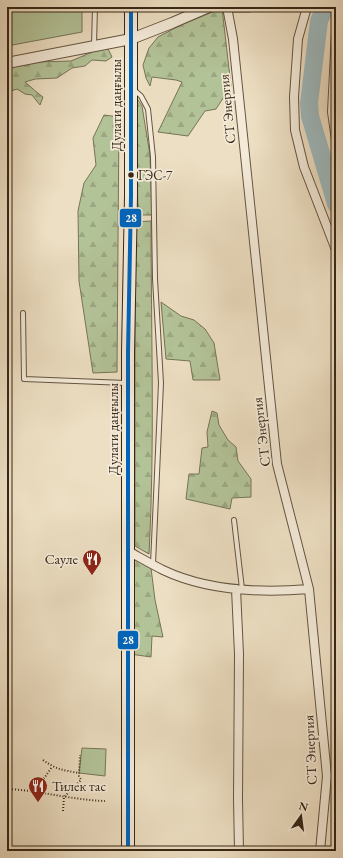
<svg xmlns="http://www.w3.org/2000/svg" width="343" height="858" font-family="'EB Garamond',serif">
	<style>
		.green { fill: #b3c398; stroke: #767457 }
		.forest { fill: url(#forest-firs); stroke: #767457 }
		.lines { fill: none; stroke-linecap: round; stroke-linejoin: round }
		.river { stroke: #9ebabf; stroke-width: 18 }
		.service-casing { stroke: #655441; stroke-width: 6 }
		.minor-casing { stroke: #655441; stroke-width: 10 }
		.tertiary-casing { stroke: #655441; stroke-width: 12 }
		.secondary-casing { stroke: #382616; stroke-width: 14 }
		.path { stroke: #382616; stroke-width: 2; stroke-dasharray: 1 2; stroke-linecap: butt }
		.service { stroke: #f3ead8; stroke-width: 4 }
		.minor { stroke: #f3ead8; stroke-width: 8 }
		.tertiary { stroke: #f3ead8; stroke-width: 10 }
		.secondary { stroke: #f3ead8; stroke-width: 12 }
		.bus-1-casing { stroke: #f3ead8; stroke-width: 7 }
		.bus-1 { stroke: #0065bd; stroke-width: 4 }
		.bus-dot { fill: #382616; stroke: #f3ead8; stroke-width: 1.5 }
		.labels { text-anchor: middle; stroke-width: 3.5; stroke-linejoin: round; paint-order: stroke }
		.bus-label { font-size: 13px; fill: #382616; stroke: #f3ead8; text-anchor: start }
		.street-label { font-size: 14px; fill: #382616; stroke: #f3ead8 }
		.poi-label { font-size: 14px; fill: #382616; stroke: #f3ead8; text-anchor: end }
		.line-badge { stroke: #f3ead8; stroke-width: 1.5 }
		.badge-label { font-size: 11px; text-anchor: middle; font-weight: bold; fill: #fff }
	</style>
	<defs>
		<pattern id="forest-firs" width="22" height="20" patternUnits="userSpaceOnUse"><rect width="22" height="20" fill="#b3c398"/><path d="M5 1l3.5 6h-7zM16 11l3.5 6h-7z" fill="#9ba782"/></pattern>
	</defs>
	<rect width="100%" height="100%" fill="#eddfc3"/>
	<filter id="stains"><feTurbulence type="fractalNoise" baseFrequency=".005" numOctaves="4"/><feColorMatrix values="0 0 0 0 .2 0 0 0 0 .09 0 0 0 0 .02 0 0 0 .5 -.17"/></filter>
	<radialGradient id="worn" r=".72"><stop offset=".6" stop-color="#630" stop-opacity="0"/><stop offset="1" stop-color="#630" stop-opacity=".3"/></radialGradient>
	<path class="green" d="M7,7H82V32L7,46Z
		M82,748L106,749L105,776L79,773Z"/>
	<path class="forest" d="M231,7H264L250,12H233Z
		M222,8L231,86L216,109L205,111L188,136L158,132L182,82L176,80L152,77L150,86L146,78L143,65L149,48L158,37L181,25Z
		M108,49L112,57L106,61L92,60L85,66L72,68L57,78L35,79L25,82C31,87 36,92 43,97L40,105L32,95L25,94L17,89L11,91H7V67L37,62L71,61L97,50Z
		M136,97L142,106L150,155L152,215H138Z
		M104,115L119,117L117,372L93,373L79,281L78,211L84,183L96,165L93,138Z
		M151,221C151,332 155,443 149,554L135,546V222Z
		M161,302L181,316L194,320L205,329L214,343L220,380H193L190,361L166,359Z
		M212,411L217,413L219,425L228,440L236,447L238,461L251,479V497L232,498L230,509L186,499L189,474H199L202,448L208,447L207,432Z
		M132,558L151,568L155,600L163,637L152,636L151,657L130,654Z"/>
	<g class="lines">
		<path class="river" d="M325,7L319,21L309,103L310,116L336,204"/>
		<defs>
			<path id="service" d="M94,45L95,7
				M133,89L141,96L148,109L153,157L155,279L161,383L153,564
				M23,313L24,379L126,383
				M234,520L242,589"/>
			<path id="minor" d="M227,7L233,39L277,464L309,589L327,776L320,851
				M307,7L298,39L294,97L295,130L304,167L336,250
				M336,32L332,112L336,140
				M128,551C139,557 151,564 163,570C207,591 261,593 309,589
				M236,589L239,654L238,799L239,851"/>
			<path id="tertiary" d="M7,63L131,39L172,23L209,7"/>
			<path id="secondary" d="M128,851V352L131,196V7"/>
		</defs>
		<use href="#service" class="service-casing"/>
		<use href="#minor" class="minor-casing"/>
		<use href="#tertiary" class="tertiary-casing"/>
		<use href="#secondary" class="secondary-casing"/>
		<path class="path" d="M43,760C57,770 63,770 79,773
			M9,789C42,791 73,800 105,801
			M35,791L52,767
			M63,811L64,797L81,780L79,776L80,755"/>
		<use href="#service" class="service"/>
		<use href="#minor" class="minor"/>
		<use href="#tertiary" class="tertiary"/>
		<use href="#secondary" class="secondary"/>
		<defs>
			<path id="bus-1" d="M128,851V352L131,196V7"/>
		</defs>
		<use href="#bus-1" class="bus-1-casing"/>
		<use href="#bus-1" class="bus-1"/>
	</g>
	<defs>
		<symbol id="restaurant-pin" viewBox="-11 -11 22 30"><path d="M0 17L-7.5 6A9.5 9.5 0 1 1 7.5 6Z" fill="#8f2418" stroke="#f3ead8"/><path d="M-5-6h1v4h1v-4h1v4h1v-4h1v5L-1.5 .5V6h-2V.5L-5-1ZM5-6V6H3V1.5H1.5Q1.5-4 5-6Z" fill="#fff"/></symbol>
	</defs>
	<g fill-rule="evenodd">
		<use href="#restaurant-pin" x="81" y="548" width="22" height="30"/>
		<use href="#restaurant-pin" x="27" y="775" width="22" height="30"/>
	</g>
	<circle class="bus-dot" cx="131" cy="175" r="3.5"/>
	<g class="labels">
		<g class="bus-label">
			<text x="138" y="180">ГЭС-7</text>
		</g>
		<g class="street-label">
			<text transform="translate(116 105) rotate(-90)" y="5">Дулати даңғылы</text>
			<text transform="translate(227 109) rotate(-96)" y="5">СТ Энергия</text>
			<text transform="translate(113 429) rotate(-90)" y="5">Дулати даңғылы</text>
			<text transform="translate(261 432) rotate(-97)" y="5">СТ Энергия</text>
			<text transform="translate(310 750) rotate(-93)" y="5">СТ Энергия</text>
		</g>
		<g class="poi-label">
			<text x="78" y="564">Сауле</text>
			<text x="52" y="791" text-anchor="start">Тилек тас</text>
		</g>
	</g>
	<g class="line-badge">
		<rect x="119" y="208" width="23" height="20" rx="4" fill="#0065bd"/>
		<rect x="117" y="630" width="22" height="20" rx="4" fill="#0065bd"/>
	</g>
	<g class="badge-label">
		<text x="131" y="222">28</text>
		<text x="128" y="644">28</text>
	</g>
	<rect width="343" height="858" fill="none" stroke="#eddfc3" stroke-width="24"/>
	<rect x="8" y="8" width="327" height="842" fill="none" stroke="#382616" stroke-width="2"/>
	<rect x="12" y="12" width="319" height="834" fill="none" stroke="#382616"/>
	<g transform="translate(301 816) rotate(14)" stroke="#f3ead8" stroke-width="3" paint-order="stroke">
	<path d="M0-3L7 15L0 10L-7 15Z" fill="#382616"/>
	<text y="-6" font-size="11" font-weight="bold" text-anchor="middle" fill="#382616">N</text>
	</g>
	<rect width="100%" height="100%" filter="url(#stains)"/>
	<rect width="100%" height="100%" fill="url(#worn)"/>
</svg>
